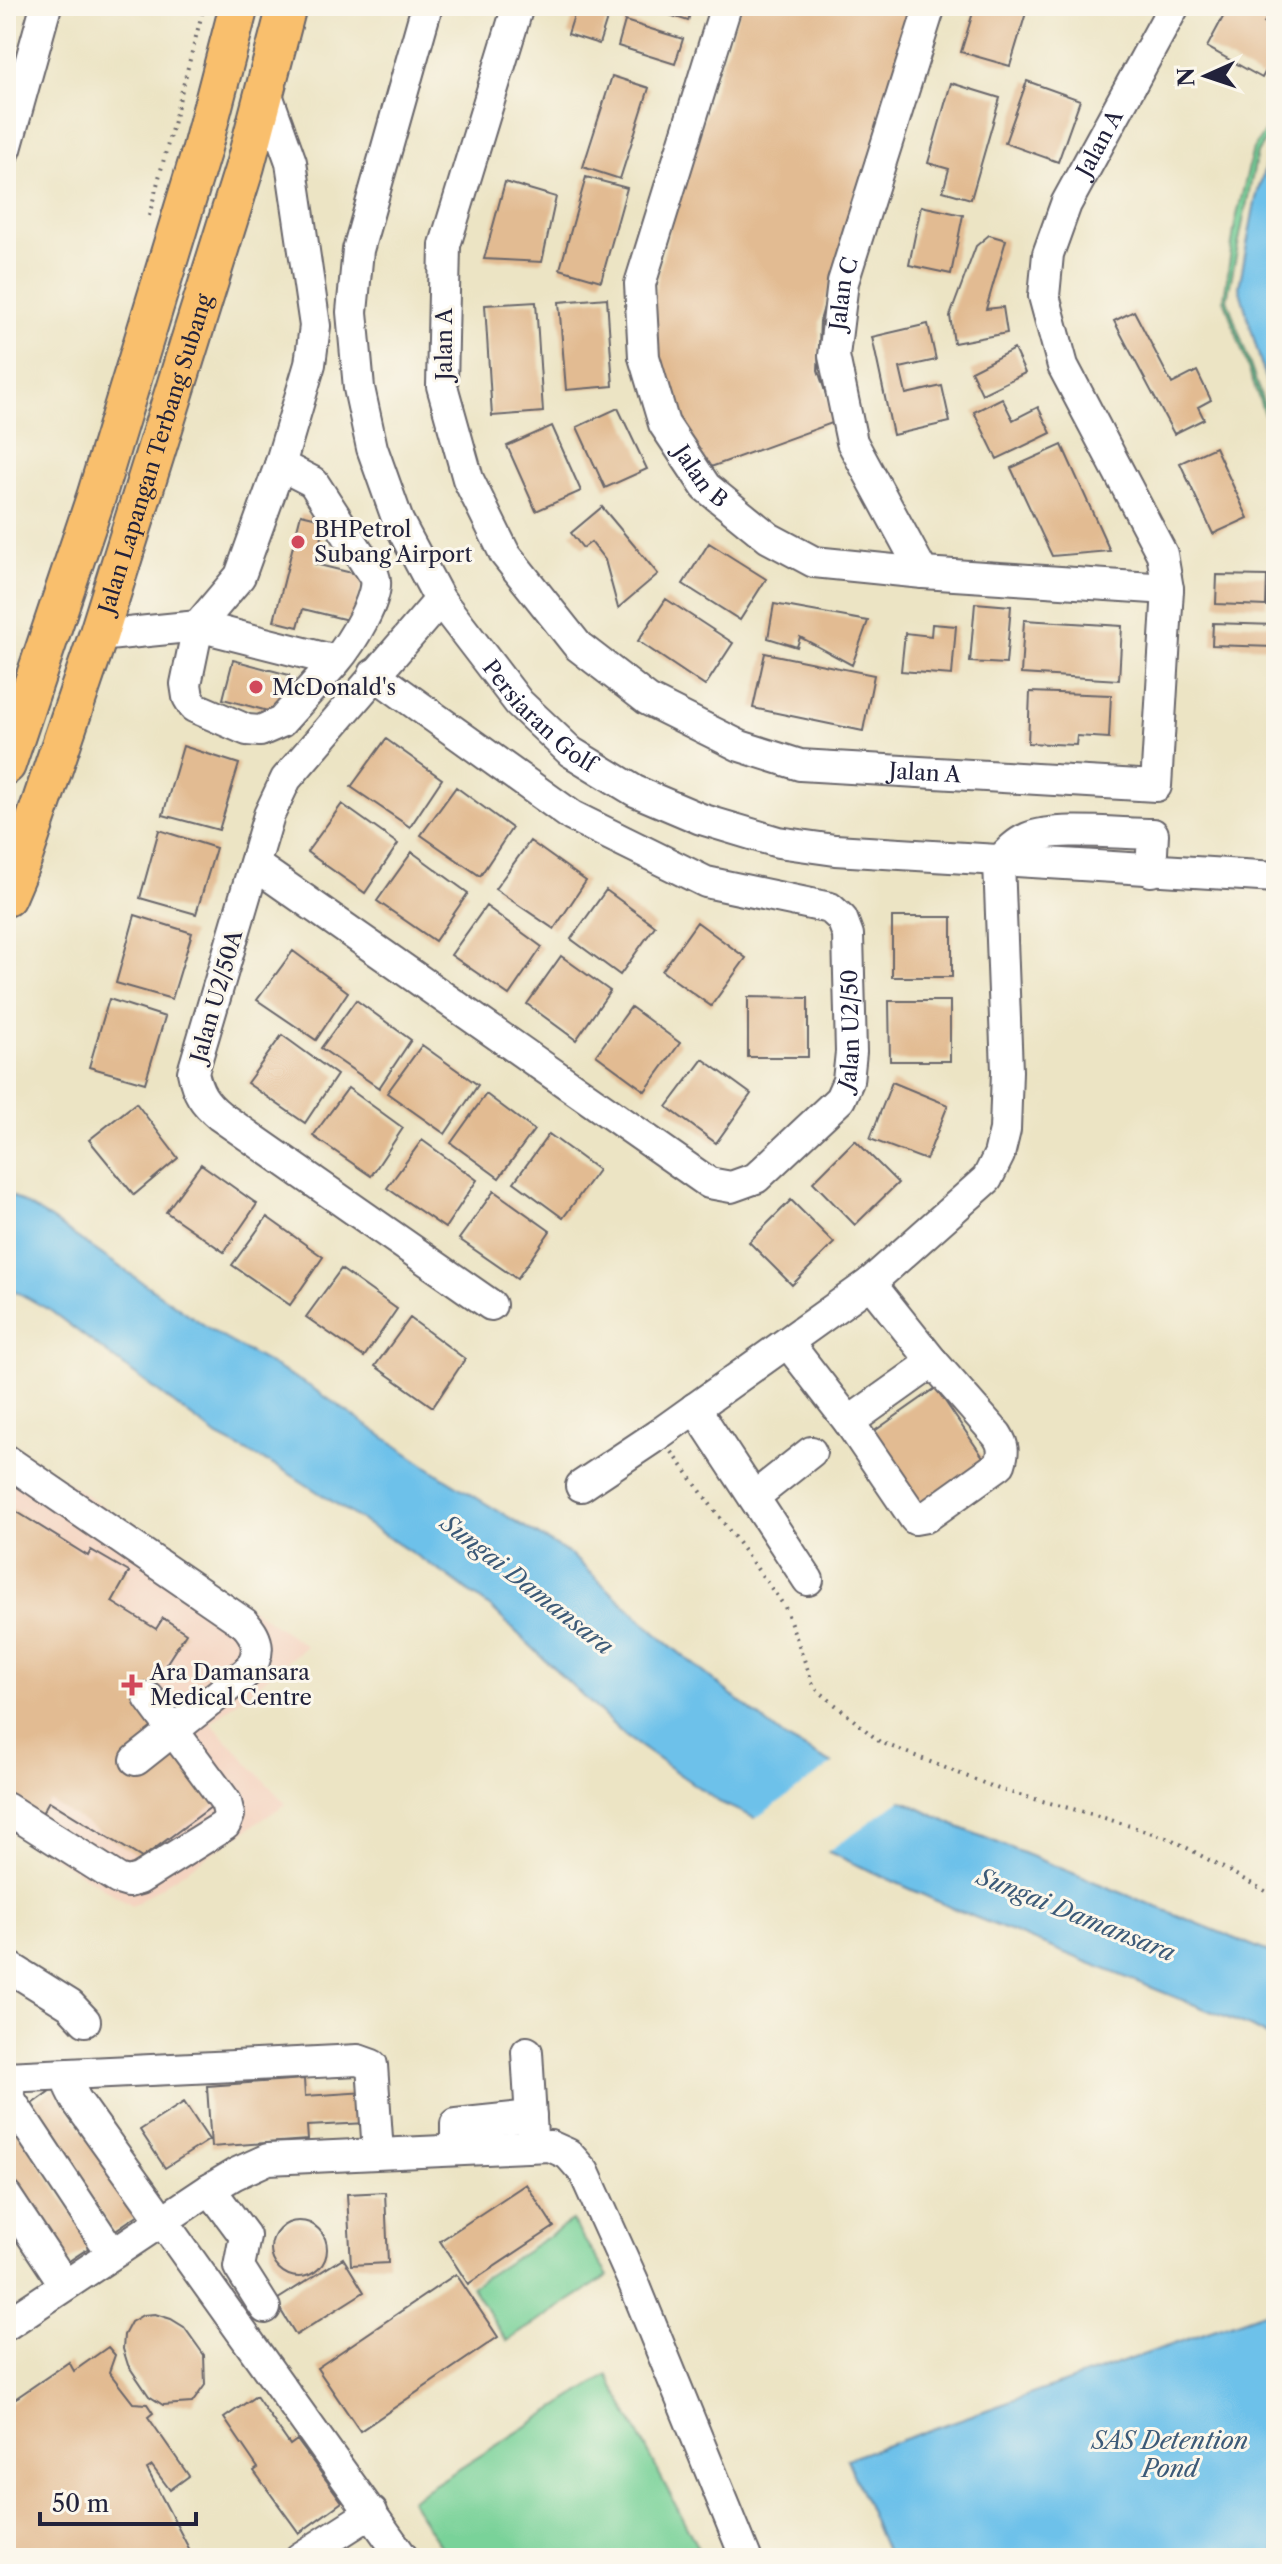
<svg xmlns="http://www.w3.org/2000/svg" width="1282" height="2564" font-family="'Libre Caslon Text',serif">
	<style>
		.built { fill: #f4d3c0 }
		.green { fill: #79d299; stroke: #4e7a6a; stroke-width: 2 }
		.water { fill: #6dc1ea; stroke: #487292; stroke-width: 2 }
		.pier { fill: #ece4c4 }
		.building { fill: #e2bb92 }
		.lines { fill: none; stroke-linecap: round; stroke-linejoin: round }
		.minor-casing { stroke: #69666b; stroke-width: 34 }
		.major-casing { stroke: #69666b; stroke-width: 42 }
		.path { stroke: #69666b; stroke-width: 4; stroke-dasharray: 2 6; stroke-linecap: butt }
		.minor { stroke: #fff; stroke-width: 30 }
		.major { stroke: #f9bf6d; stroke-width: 38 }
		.poi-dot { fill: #d1495b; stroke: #fbf7ec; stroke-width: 3 }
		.labels { text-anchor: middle; stroke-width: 6; stroke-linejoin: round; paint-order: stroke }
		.street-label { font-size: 22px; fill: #22223b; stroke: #fbf7ec }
		.poi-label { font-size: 22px; fill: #22223b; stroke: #fbf7ec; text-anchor: start }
		.water-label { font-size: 24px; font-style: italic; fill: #3c5a78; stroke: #fbf7ec }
	</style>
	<rect width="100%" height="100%" fill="#fbf7ec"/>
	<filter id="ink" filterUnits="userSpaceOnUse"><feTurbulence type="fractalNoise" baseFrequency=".0125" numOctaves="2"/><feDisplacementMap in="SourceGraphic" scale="16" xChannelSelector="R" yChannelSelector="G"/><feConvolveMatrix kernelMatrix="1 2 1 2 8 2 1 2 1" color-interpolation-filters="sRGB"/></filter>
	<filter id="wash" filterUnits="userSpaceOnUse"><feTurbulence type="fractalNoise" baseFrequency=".006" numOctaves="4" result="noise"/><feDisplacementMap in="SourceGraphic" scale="32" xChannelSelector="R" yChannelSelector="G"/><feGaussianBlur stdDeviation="1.8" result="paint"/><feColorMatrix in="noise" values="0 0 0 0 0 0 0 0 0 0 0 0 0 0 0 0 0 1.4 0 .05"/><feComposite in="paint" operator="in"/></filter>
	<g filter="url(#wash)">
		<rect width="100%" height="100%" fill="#ece4c4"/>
		<path class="built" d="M6,1440L306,1646L211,1723L286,1804L132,1906L6,1827Z"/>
		<path class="green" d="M1276,115V124L1257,153L1227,299L1276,439V448L1224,299L1235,224L1253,149Z
			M572,2221L608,2276L507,2341L471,2286Z
			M608,2375L703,2558H448L410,2500Z"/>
		<path class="water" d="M1276,142V416L1239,287L1255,202L1269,153Z
			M6,1192L49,1218L220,1336L311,1387L444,1478L571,1555L661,1638L785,1738L877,1788L956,1826L1276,1955V2041L1250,2027L952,1908L719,1802L625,1736L491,1608L443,1573L285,1471L218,1437L51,1311L6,1286Z
			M1276,2308V2558H889L847,2459Z"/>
		<path class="pier" d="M837,1761L905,1797L824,1854L752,1821Z"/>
		<g id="blocks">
			<path class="building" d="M577,6H611L599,44L568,34Z
				M642,6H692L688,21Z
				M741,6H921L851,213L820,321L818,370L835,422L708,468L677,427L657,366L650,313L674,209Z
				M975,6H1028L1010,66L961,52Z
				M1229,6H1273L1264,23L1276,29V52L1262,78L1207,47Z
				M625,21L683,39L675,64L618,46Z
				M612,76L649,88L620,179L583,167Z
				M1027,81L1080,100L1058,162L1005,143Z
				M951,83L1000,98L971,199L943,191L949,169L928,163Z
				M586,177L627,188L601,281L560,269Z
				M505,182L556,197L542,262L484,259Z
				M921,206L963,215L951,274L909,265Z
				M989,235L1006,240L986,309L1003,307L1007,333L954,343L950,316L976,246Z
				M607,298L613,386L566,390L559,302Z
				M536,302L543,412L492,416L485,305Z
				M1134,311L1172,384L1197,371L1211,400L1198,407L1204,419L1174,434L1114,321Z
				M928,324L936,360L900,368L906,394L942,386L950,422L893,435L872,337Z
				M1014,349L1025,373L982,394L971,371Z
				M1002,398L1013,420L1038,407L1051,433L997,459L974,412Z
				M618,408L647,469L605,488L577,427Z
				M552,426L581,491L536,511L507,446Z
				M1062,445L1110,551L1052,556L1011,468Z
				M1215,447L1248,518L1213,534L1180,463Z
				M602,507L658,574L618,608L605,560L591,542L583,548L571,533Z
				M301,514L326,520L315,564L364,576L352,621L303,609L298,627L274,621Z
				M709,543L766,579L740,620L683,584Z
				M1217,575L1267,576L1266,606L1216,604Z
				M666,599L733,643L705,686L638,641Z
				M975,603L1011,606L1006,664L970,662Z
				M774,604L868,621L852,665L800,637L797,647L768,638Z
				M1024,620L1122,626L1119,680L1021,674Z
				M1213,623L1275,625L1274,647L1212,645Z
				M932,624L956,626L952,675L901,671L905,633L931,636Z
				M765,653L874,675L863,731L753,708Z
				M233,660L289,675L279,714L223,699Z
				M1030,692L1111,695L1109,738L1077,736L1076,745L1028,743Z
				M386,739L442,779L410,827L351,787Z
				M183,746L239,764L219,830L163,815Z
				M456,787L512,828L480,876L421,835Z
				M342,804L398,844L365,893L307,852Z
				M159,830L216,848L196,914L140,898Z
				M530,841L586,881L554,929L495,889Z
				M412,852L468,893L435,941L377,901Z
				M606,890L655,926L620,975L571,939Z
				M486,906L542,947L509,995L451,955Z
				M135,915L192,933L172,999L116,983Z
				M892,917H952V977H892Z
				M697,922L746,958L711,1006L662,971Z
				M293,951L348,992L316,1040L257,1000Z
				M561,956L610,991L576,1040L527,1004Z
				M748,997L808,998V1057H748Z
				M109,999L165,1017L145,1083L89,1067Z
				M356,1000L411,1040L379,1088L321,1048Z
				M889,1001H950V1061H890Z
				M631,1007L680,1043L645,1091L596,1055Z
				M282,1035L337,1075L305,1123L247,1083Z
				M422,1045L478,1085L445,1134L387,1093Z
				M703,1059L751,1094L716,1143L667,1107Z
				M892,1082L948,1105L926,1160L870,1139Z
				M348,1088L403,1128L371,1176L313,1136Z
				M486,1094L534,1130L499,1178L451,1143Z
				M136,1103L178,1158L134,1195L89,1140Z
				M549,1134L598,1170L563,1218L514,1182Z
				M422,1140L477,1180L445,1228L387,1188Z
				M855,1140L898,1183L855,1225L813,1182Z
				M201,1164L257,1204L224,1252L166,1212Z
				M494,1191L550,1231L517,1279L459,1239Z
				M791,1200L834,1243L792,1285L749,1242Z
				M267,1217L323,1257L290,1305L232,1265Z
				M341,1269L397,1309L364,1357L306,1317Z
				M410,1318L465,1359L433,1407L375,1366Z
				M936,1388L987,1463L918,1512L866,1437Z
				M6,1505L88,1556L91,1550L129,1572L112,1602L156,1629L163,1618L186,1633L145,1697L165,1726L173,1747L215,1804L142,1858L49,1801L37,1822L6,1803Z
				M304,2079L305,2096L366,2092L368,2123L307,2126L308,2140L211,2147L207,2086Z
				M54,2088L139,2214L114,2231L29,2106Z
				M184,2102L209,2140L165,2168L140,2130Z
				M6,2113L93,2245L66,2263L6,2172Z
				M526,2184L554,2227L468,2284L440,2241Z
				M385,2192L388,2263L351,2265L347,2194Z
				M271 2249a28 28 0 1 1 56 0a28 28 0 1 1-56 0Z
				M343,2258L364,2292L296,2335L275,2301Z
				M456,2274L498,2337L360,2431L317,2368Z
				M155,2314L171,2319L184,2327L204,2355L205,2385L192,2403L163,2405L149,2396L128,2365L123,2349L124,2335L131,2322L143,2315Z
				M108,2347L115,2355L109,2372L133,2403L147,2404L153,2413L148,2417L189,2476L170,2490L152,2466L147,2469L194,2558H6V2405L69,2362L74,2371Z
				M256,2396L290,2445L297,2440L342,2502L299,2533L254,2471L258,2468L224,2418Z"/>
		</g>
	</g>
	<g filter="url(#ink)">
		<use href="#blocks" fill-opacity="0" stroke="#69666b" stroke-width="2"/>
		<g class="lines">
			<defs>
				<g id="minor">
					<path id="s1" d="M427,6L358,250L352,312L359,388L372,448L398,521L440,600L519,703L571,752L635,791L701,819L778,842L835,850L1276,877"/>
					<path id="s2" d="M518,6L445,245L442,386L468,479L505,554L578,646L648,700L740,746L800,765L1156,786L1168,589L1162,554L1063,366L1044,296L1048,254L1066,204L1174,6"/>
					<path id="s3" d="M726,6L640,284L644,357L664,424L706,487L769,538L814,562L923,573L1168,589"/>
					<path d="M6,149L46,6"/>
					<path d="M280,465L313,482L374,576C382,595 349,646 336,661L198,626L186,684L188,697L194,707L247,730L260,731L281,722L336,661"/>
					<path id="s4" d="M923,573L852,442L834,356L843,282L930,6"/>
					<path d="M440,600L286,779L269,815L193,1072C197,1092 204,1103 220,1116L491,1305"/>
					<path d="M98,636L198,626L240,576L280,465L310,364L315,326L291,162L266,92"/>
					<path id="s5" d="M255,865L709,1183L731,1187L756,1178L840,1099L848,1081L851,1052L848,935L842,919L830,908L706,882L572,816L374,674"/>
					<path d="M788,1343L849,1422L915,1519L926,1517L1000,1464C1004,1452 1004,1446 997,1435L933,1362L870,1283"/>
					<path d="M695,1408L808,1580"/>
					<path d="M849,1422L933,1362"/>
					<path d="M6,1460L244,1623C260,1639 261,1655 247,1672L136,1760"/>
					<path d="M581,1486L659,1434L870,1283L987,1179L999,1155L1005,1130L1007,1071L999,862C1008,852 1016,843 1028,838C1056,826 1121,834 1153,834L1151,871"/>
					<path d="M754,1497L811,1452"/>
					<path d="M6,1808L118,1879L128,1882L139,1879L225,1825L229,1815L226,1802L149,1698"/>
					<path d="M6,1965L70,2005L85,2021"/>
					<path d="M527,2052L532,2136"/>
					<path d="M75,2074L70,2088L76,2100L403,2558"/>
					<path d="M6,2077L358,2060L372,2065L378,2153"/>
					<path d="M7,2077L6,2090L13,2104L112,2253"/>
					<path d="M456,2149V2124L531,2116"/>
					<path d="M210,2189L245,2236L239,2267L265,2308"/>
					<path d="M6,2196L65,2285"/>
					<path d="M6,2325L210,2189L235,2174L268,2159L550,2146L568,2154L584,2172L633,2281L746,2558"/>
					<path d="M300,2558L372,2512"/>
				</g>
				<g id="major">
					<path d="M6,765L96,497L201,152L239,6"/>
					<path id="s6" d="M6,897L23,857L98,636L245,166L287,6"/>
				</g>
			</defs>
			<use href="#minor" class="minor-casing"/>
			<use href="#major" class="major-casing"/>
			<path class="path" d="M149,216L204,6
				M6,664L14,644
				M672,1452L785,1607L814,1687L880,1742L1001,1790L1095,1815L1171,1839L1276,1897"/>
			<use href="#minor" class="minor"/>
			<use href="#major" class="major"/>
		</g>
	</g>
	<g class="poi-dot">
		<circle cx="298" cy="542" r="8"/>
		<circle cx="256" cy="687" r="8"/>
		<path d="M128 1673h8v8h8v8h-8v8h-8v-8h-8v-8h8z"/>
	</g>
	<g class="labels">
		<g class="street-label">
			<text dy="8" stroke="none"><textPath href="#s2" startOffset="1982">Jalan A</textPath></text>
			<text dy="8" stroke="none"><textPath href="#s4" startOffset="300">Jalan C</textPath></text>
			<text transform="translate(444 344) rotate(-90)" y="8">Jalan A</text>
			<text dy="8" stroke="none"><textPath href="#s6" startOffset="468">Jalan Lapangan Terbang Subang</textPath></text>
			<text dy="8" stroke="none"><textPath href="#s3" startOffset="498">Jalan B</textPath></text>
			<text dy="8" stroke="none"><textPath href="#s1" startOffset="774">Persiaran Golf</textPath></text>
			<text dy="8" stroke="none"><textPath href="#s2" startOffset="1068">Jalan A</textPath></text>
			<text transform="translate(216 996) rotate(-74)" y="8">Jalan U2/50A</text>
			<text dy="8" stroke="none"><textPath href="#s5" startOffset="790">Jalan U2/50</textPath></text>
		</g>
		<g class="poi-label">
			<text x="314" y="537">BHPetrol<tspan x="314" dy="25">Subang Airport</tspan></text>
			<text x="272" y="695">McDonald's</text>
			<text x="150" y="1680">Ara Damansara<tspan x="150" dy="25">Medical Centre</tspan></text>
		</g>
		<g class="water-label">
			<text transform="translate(527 1585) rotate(38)" y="8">Sungai Damansara</text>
			<text transform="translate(1076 1915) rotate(22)" y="8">Sungai Damansara</text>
			<text x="1170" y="2449">SAS Detention<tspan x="1170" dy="28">Pond</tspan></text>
		</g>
	</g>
	<rect width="1282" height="2564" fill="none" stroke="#fbf7ec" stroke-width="32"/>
	<g transform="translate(1206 76) rotate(267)" stroke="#fbf7ec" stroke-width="6" paint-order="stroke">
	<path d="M0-6L14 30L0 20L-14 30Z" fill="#22223b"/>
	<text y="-12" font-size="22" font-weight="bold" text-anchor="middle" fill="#22223b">N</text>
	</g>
	<path d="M40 2512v12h156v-12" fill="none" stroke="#22223b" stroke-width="4"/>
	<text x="52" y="2512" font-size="24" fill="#22223b" stroke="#fbf7ec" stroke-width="6" paint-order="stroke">50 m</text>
</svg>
